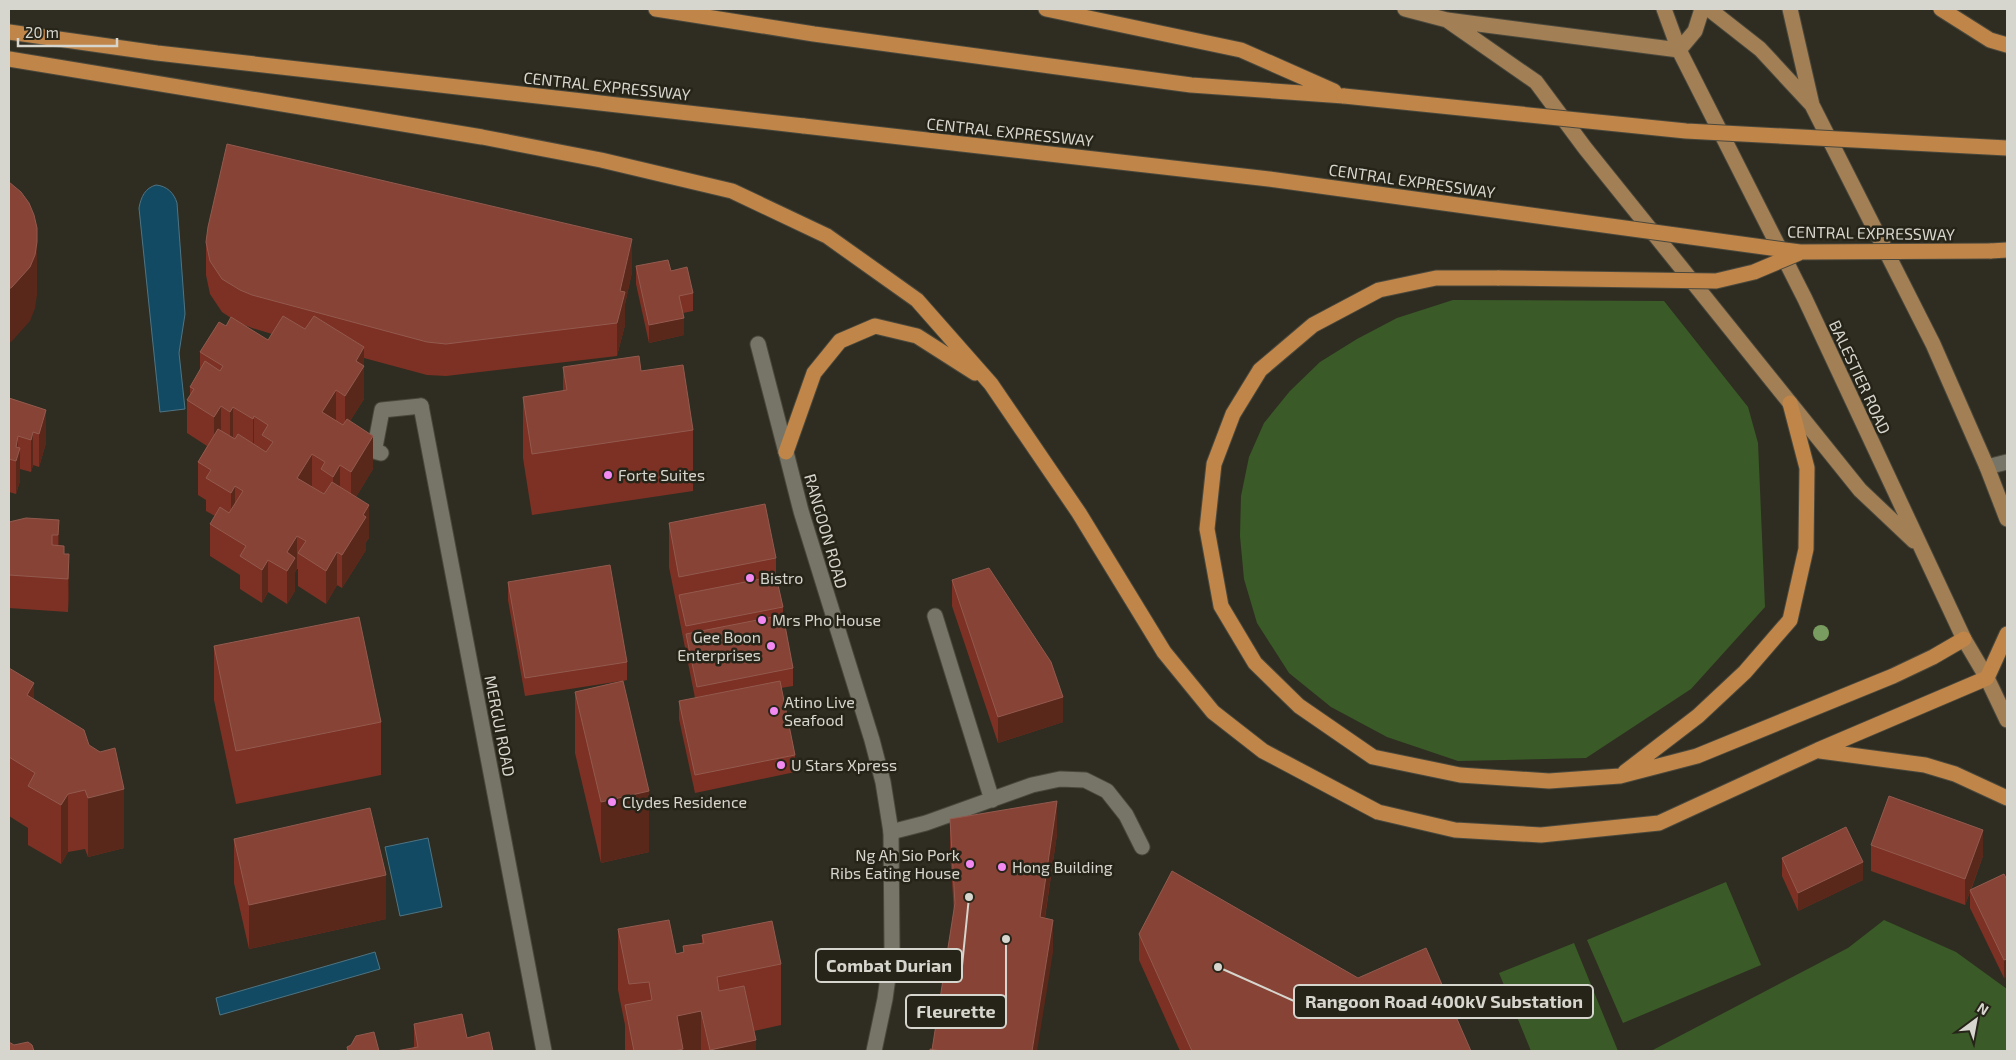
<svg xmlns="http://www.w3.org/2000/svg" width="2016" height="1060" font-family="'Exo 2',sans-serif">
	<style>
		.green { fill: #3a5b28 }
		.water { fill: #134a63; stroke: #4e7483 }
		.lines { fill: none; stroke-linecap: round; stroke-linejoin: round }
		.lane-casing { stroke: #4a483d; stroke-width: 17 }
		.street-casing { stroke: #4a483d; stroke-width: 17 }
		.secondary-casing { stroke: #4a483d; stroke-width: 17 }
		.primary-casing { stroke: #4a483d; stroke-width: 17 }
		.highway-casing { stroke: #4a483d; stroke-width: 17 }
		.lane { stroke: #777567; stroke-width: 15 }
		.street { stroke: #777567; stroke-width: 15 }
		.secondary { stroke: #777567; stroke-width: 15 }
		.primary { stroke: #a27f55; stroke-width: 15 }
		.highway { stroke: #bf8549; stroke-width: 15 }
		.highway-bridge-casing { stroke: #4a483d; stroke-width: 17; stroke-linecap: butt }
		.highway-bridge { stroke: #bf8549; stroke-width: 15 }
		.tree { fill: #799c60 }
		.wall { fill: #7d3124; fill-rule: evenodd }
		.shaded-wall { fill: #5a281b }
		.building { fill: #864336; stroke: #935a4e }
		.poi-dot { fill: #f38af2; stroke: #262418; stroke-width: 2 }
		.labels { text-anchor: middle; stroke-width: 5; stroke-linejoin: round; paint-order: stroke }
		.street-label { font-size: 16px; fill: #d7d6ce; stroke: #262418 }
		.poi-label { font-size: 16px; fill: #d7d6ce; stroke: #262418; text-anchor: start }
		.leader { fill: none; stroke: #d7d6ce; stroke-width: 2 }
		.callout-dot { fill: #d7d6ce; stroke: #262418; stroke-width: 2 }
		.callout { fill: #262418; stroke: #d7d6ce; stroke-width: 2 }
		.callout-label { font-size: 18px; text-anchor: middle; font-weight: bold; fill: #d7d6ce }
	</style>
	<rect width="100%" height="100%" fill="#2f2d21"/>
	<path class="green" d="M1453,300L1664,301L1748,407L1758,443L1765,607L1691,689L1586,758L1458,761L1387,737L1331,707L1289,673L1257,623L1244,579L1240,536L1241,496L1249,457L1264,423L1290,391L1320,362L1357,339L1397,318Z
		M1726,882L1761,965L1623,1023L1587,940Z
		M1884,920L1956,952L2007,989V1051H1651L1848,948Z
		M1574,943L1618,1051H1531L1499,973Z"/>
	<path class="water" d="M156,185C167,186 174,193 177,203L185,314L179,353L185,409L160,412L139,208C141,197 145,188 156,185Z
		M428,838L442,907L400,916L385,847Z
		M375,952L380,969L220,1015L216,998Z"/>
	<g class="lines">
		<defs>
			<path id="lane" d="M758,344L786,452
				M381,453L377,452L375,447L382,410L421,406
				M1987,467L2007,462
				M935,616L992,800
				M891,832L926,823L1032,785L1060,779L1085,780L1107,791L1126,815L1142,847"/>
			<path id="street" d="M421,406L544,1051"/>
			<path id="secondary" d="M786,452L801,511L872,740L883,782L891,832L892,948L885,999L874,1051"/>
			<path id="primary" d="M1405,9L1447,20L1679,50
				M1664,9L1679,50L1805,299L1964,639L1987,678L2007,720
				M1709,9L1760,49L1811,104
				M1790,9L1812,105L1933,344L1987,467L2007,519
				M1447,20L1536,82L1585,148L1860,490L1914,541
				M1679,50L1695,31L1702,9"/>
			<path id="highway" d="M656,9L814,34L1191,85L1344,96
				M1046,9L1241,50L1334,91
				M1941,9L1990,40L2007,45
				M9,32L157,53L804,126
				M9,59L482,137L601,160L732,191L827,236L917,300L991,384L1079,513L1164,652L1213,712L1263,751L1378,812L1455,830L1541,835L1659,823L1818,750L1987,678L2007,634
				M1990,251L2007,250
				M1499,278H1436L1379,290L1313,325L1260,370L1233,414L1214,464L1207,529L1221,606L1255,663L1299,706L1373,757L1460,775L1549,781L1620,776L1697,756L1893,676L1933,657L1964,639
				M786,452L814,373L840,341L875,326L917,336L975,373
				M1820,751L1925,765L1955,774L2007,798
				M1625,772L1698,716L1745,672L1790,620L1806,549L1807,468L1790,403"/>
		</defs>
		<use href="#lane" class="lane-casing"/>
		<use href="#street" class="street-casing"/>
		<use href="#secondary" class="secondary-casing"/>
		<use href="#primary" class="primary-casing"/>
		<use href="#highway" class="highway-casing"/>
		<use href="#lane" class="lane"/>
		<use href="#street" class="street"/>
		<use href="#secondary" class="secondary"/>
		<use href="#primary" class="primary"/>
		<use href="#highway" class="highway"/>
		<defs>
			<path id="highway-bridge" d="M1344,96L1686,131L2007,148
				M804,126L1269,179L1800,252L1990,251
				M1499,278L1716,281L1754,272L1799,253"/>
		</defs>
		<use href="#highway-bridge" class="highway-bridge-casing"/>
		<use href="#highway-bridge" class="highway-bridge"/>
	</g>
	<circle class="tree" cx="1821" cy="633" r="8"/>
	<path class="wall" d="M206,242L632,272L625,304V325L617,356L446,376L427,375L364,358V399L350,421L373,469L356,497L369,538L366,542V550L342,588L337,585L326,604L298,586V569H297L295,572V591L287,604L268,592L262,603L240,589V575L210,556V524L215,516L206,511V500L198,495V462L207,446L187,433V400L190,396V387L200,370V352L226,326L231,318L222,312L210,294L206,275ZM242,324L252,328L272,334L268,340Z
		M636,266L671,271L693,293V311L683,313L684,335L649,343L636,284Z
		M563,367L641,371L693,430V491L532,515L523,458V397L563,391Z
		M9,398L46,410V443L39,467L33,465L31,472L20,469V481L16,494L9,492Z
		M59,520V546L64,554L69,587L68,612L9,608V522Z
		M669,523L776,558V576L783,607V615L793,668V686L781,688L795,755V772L695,793L679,719V701L695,698L669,567Z
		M952,580L1063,722L998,743L952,606Z
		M508,582L627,662V680L623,681L649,852L601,863L575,753V692L621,681L525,696L508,600Z
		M214,646L381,722V775L236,804L214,700Z
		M9,668L34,700L124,848L88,857L85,849L68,852L61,864L28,845V828L9,816Z
		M950,819L1057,834L1045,918L1053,952L932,1050L954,913L950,851Z
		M234,839L386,919L249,949L234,883Z
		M1871,845L1983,856L1971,890L2004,874V978L1970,908V892L1965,905L1871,871Z
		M1782,858L1863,880L1798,911L1782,876Z
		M618,929L676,954L683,952V946L702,944V935L781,964V1025L754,1031L756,1051H625V1025L618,990Z
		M1139,934L1471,1051H1180L1139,960Z
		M414,1024L467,1038L414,1048Z"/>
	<path class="shaded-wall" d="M632,239V272L625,304V325L617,356V323L620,291Z
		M37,242V295L35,308L30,321L12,341L9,343V289Z
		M684,318V335L649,343V325Z
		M364,347V399L345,429V396L356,361Z
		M336,390V423L322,412Z
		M221,406V439L214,450V417Z
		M233,407V440L230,445V412Z
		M46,410V443L39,467V434Z
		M254,416V449L253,452V419Z
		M33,432V465L31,472V440Z
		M18,436V454L20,448V481L16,494V447Z
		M373,436V469L351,505V472Z
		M312,454V487L297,478Z
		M340,465V498L333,509V477Z
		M235,486V519L231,526V493Z
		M369,505V538L366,542V550L342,588V555L363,515Z
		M59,520V553L58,568V535Z
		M297,536V569L295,572V591L287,604V552Z
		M337,552V585L326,604V571Z
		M69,554V587L68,612V579Z
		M268,560V592L262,603V570Z
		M34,683V742L27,695Z
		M1063,697V722L998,743V717Z
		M124,789V848L88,857V798Z
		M649,791V852L601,863V802Z
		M68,794V852L61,864V805Z
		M1057,801V834L1040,950V917Z
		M1983,830V856L1965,905V879Z
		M1863,862V880L1798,911V893Z
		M386,875V919L249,949V905Z
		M1053,920V952L1037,1051H1032Z
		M2007,959V977L2004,978V960Z
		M701,1011V1051H674L677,1016Z
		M756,1040V1051H710V1050Z"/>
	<path class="building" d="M227,144L632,239L620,291L625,292L617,323L446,344L427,342L252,295L240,290L222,279L210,261L206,242L208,227Z
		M9,182L21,192L29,203L34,215L37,228V242L35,255L30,267L12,287L9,289Z
		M668,260L671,271L687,267L693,293L679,296L684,318L649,325L636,266Z
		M283,316L305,329L314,316L364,347L356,361L364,366L345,396L336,390L322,412L343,425L347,419L373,436L351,472L340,465L333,477L321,469L325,462L312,454L297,478L324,494L332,482L369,505L363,515L366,517L342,555L337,552L326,571L298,553L306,541L297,536L287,552L295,558L287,571L268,560L262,570L240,556L246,546L210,524L220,507L229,513L243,491L235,486L231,493L206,478L211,470L198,462L218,429L235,439L238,434L266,452L273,442L262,435L268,425L254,416L253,419L233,407L230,412L221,406L214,417L187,400L194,389L190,387L205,361L220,371L223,366L200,352L219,322L226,326L231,317L268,340Z
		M639,356L641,371L683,365L693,430L532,454L523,397L567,390L563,367Z
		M9,398L46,410L39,434L33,432L31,440L18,436L16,447L20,448L16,461L9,459Z
		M765,504L776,558L679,577L669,523Z
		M26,518L59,520L58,535H52V545L64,546V554H69L68,579L9,575V522Z
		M610,565L627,662L525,678L508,582Z
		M989,568L1051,662L1063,697L998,717L952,580Z
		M776,576L783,607L686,626L679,595Z
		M783,615L793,668L697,687L686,634Z
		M359,617L381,722L236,751L214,646Z
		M9,668L34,683L27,695L84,730L89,745L100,752L115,748L124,789L88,798L85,790L68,794L61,805L28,786L35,773L9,757Z
		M623,681L649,791L601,802L575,692Z
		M780,681L795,755L695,775L679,701Z
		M1889,796L1983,830L1965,879L1871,845Z
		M1057,801L1040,917L1053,920L1032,1051H941L932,1050L955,903L950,819Z
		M370,808L386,875L249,905L234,839Z
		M1846,827L1863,862L1798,893L1782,858Z
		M1172,871L1358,978L1426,948L1471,1051H1192L1139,934Z
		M2004,874L2007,880V959L2004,960L1970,890Z
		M669,920L676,954L684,952L683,946L704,943L702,935L772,921L781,964L717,977L719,991L744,986L756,1040L710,1050L701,1011L677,1016L683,1049L674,1051H634L625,1005L652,1000L649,982L629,984L618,929Z
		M462,1014L467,1038L489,1032L493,1051H396L418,1047L414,1024Z
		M374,1032L379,1051H348L347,1047L351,1045L356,1036Z
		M9,1042L14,1045L28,1042L32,1045L34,1051H9Z
		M930,1049L941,1051H930Z"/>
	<g class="poi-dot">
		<circle cx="608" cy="475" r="5"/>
		<circle cx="750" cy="578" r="5"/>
		<circle cx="762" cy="620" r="5"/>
		<circle cx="771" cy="646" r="5"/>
		<circle cx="774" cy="711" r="5"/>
		<circle cx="781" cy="765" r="5"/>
		<circle cx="612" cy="802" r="5"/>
		<circle cx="970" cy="864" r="5"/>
		<circle cx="1002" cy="867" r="5"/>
	</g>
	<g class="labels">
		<g class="street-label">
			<text transform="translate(607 86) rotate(6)" y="6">CENTRAL EXPRESSWAY</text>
			<text transform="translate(1010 132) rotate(6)" y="6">CENTRAL EXPRESSWAY</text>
			<text transform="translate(1412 181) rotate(8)" y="6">CENTRAL EXPRESSWAY</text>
			<text transform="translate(1871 233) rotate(1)" y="6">CENTRAL EXPRESSWAY</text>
			<text transform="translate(1860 377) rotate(65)" y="6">BALESTIER ROAD</text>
			<text transform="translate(826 531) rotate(74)" y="6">RANGOON ROAD</text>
			<text transform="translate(500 726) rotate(79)" y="6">MERGUI ROAD</text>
		</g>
		<g class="poi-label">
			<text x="618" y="481">Forte Suites</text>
			<text x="760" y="584">Bistro</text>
			<text x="772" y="626">Mrs Pho House</text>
			<text x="761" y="643" text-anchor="end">Gee Boon<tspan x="761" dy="18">Enterprises</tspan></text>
			<text x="784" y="708">Atino Live<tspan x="784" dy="18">Seafood</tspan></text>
			<text x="791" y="771">U Stars Xpress</text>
			<text x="622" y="808">Clydes Residence</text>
			<text x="960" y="861" text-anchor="end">Ng Ah Sio Pork<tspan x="960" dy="18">Ribs Eating House</tspan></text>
			<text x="1012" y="873">Hong Building</text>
		</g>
	</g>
	<path class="leader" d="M969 897L962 966M1218 967L1294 1001M1006 939L1006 1011"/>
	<g class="callout-dot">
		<circle cx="969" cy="897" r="5"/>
		<circle cx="1218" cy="967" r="5"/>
		<circle cx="1006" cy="939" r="5"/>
	</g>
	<g class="callout">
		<rect x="816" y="949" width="146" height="33" rx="5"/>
		<rect x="1294" y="985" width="299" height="33" rx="5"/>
		<rect x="906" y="995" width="100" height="33" rx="5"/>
	</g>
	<g class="callout-label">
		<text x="889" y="972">Combat Durian</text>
		<text x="1444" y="1008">Rangoon Road 400kV Substation</text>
		<text x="956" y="1018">Fleurette</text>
	</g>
	<rect width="2016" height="1060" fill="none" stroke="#d7d6ce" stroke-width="20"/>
	<g transform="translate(1976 1020) rotate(32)" stroke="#262418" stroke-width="4" paint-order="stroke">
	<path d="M0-4L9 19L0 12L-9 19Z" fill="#d7d6ce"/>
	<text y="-8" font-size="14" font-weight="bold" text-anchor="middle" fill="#d7d6ce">N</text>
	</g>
	<path d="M18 38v8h99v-8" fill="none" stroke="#d7d6ce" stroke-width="2.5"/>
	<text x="25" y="38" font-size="15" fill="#d7d6ce" stroke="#262418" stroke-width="4" paint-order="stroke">20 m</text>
</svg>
